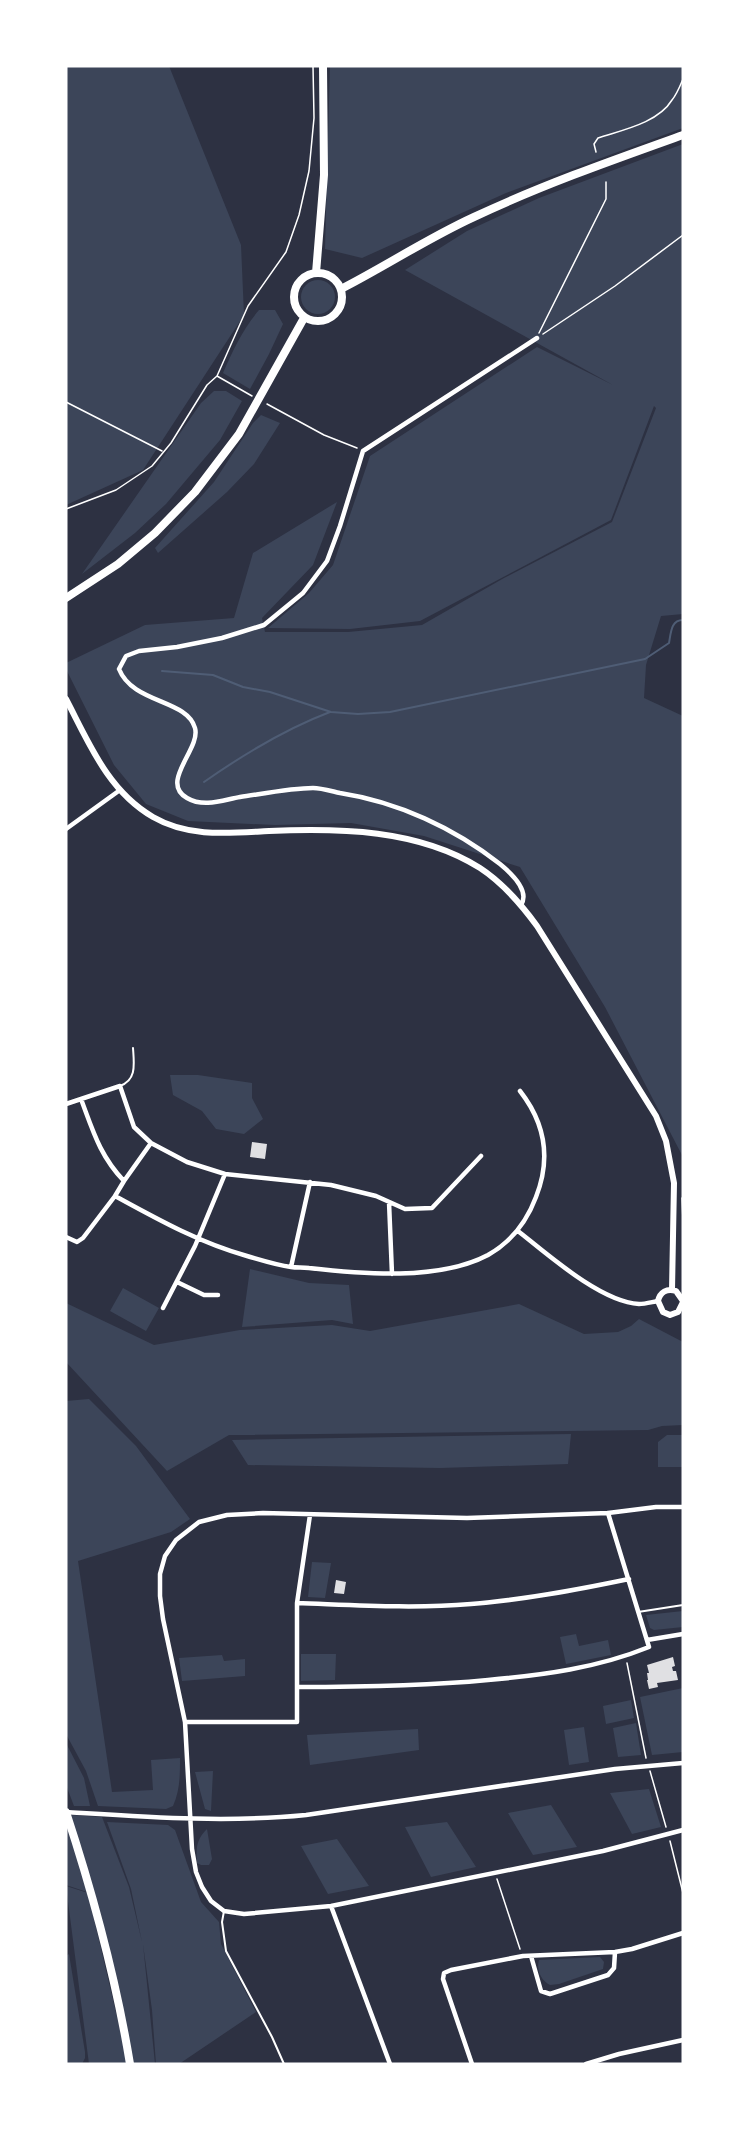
<svg xmlns="http://www.w3.org/2000/svg" width="749" height="2130" font-family="Arial,sans-serif">
	<style>
		.green { fill: #3c4559 }
		.lines { fill: none; stroke-linecap: round; stroke-linejoin: round }
		.stream { stroke: #4f5d75; stroke-width: 2 }
		.building { fill: #e0e0e3 }
		.path { stroke: #fff; stroke-width: 1.5 }
		.service { stroke: #fff; stroke-width: 2 }
		.minor { stroke: #fff; stroke-width: 4.5 }
		.tertiary { stroke: #fff; stroke-width: 6 }
		.primary { stroke: #fff; stroke-width: 8 }
	</style>
	<rect width="100%" height="100%" fill="#2d3142"/>
	<path class="green" d="M66,66H169L241,245L244,315L143,470L66,505Z
		M330,66H683V128L506,193L362,258L325,249Z
		M683,144V614L661,616L646,665L644,698L683,716V1157L605,1007L520,867L424,836L351,823L275,825L188,821L146,804L114,765L66,669V663L145,625L234,618L253,553L337,502L313,565L262,618L265,632H348L422,625L504,578L612,522L656,408L654,406L611,520L420,621L350,629L268,628L309,593L333,565L370,456L537,347L613,385L405,270L467,231L539,198Z
		M301 297a17 17 0 1 1 34 0a17 17 0 1 1-34 0Z
		M259,310H275L283,324L269,354L250,389L223,373C233,350 243,329 259,310Z
		M214,391H226L242,401L220,440L166,504L135,533L82,574L201,403Z
		M261,415L280,423L254,464L227,492L158,553L155,548L214,482L253,423Z
		M170,1075H198L252,1083V1098L263,1119L244,1134L216,1129L202,1111L173,1095Z
		M250,1269L309,1283L349,1285L353,1324L332,1320L242,1327Z
		M123,1288L159,1308L146,1331L110,1311Z
		M66,1303L154,1345L240,1330L332,1325L370,1331L519,1304L584,1334L618,1332L631,1326L639,1319L683,1342V1425L662,1426L648,1430L229,1435L167,1471L66,1362Z
		M89,1399L136,1446L190,1519L171,1532L78,1561L112,1792L153,1790L151,1760L180,1758C180,1776 180,1790 173,1806L166,1809L98,1806L86,1771L66,1734V1401Z
		M571,1434L568,1464L440,1468L248,1465L232,1440Z
		M667,1435H683V1467H658V1442Z
		M312,1562L331,1563L325,1598L308,1597Z
		M683,1611V1627L654,1630L650,1628L646,1615Z
		M576,1634L579,1646L608,1640L611,1655L566,1664L560,1637Z
		M301,1654H336L335,1680L301,1681Z
		M222,1655L224,1661L245,1659V1676L182,1681L179,1658Z
		M683,1688V1752L652,1755L640,1697Z
		M631,1700L634,1718L606,1724L603,1706Z
		M636,1723L641,1755L618,1757L613,1728Z
		M584,1727L589,1762L569,1765L564,1730Z
		M418,1729L419,1750L310,1765L307,1735Z
		M66,1743L84,1778L90,1806H74L66,1785Z
		M213,1771L211,1811L205,1809L195,1772Z
		M649,1789L661,1827L632,1834L610,1793Z
		M551,1805L577,1847L533,1855L508,1813Z
		M70,1815L102,1817L129,1887L142,1942L131,1889L107,1822L168,1825L175,1830L201,1902L219,1922L221,1944L256,2012L179,2064H156L152,2010L143,1944L155,2064H131Z
		M66,1820L87,1892L66,1885Z
		M447,1822L476,1867L431,1877L405,1827Z
		M207,1829L212,1859L209,1865H201L197,1863C196,1848 196,1840 207,1829Z
		M337,1839L369,1886L328,1894L301,1846Z
		M66,1886L88,1893L128,2064H89Z
		M69,1954L85,2052V2058L82,2064H66V1956Z
		M600,1957L604,1962L603,1969L559,1984L550,1985C541,1980 536,1970 539,1960Z"/>
	<g class="lines">
		<path class="stream" d="M162,671L213,675L243,687L270,692L331,712L358,714L390,712L645,659L669,643C671,632 671,620 683,620
			M204,782C244,754 285,729 330,712"/>
	</g>
	<path class="building" d="M252,1142L267,1144L265,1159L250,1157Z
		M336,1580L346,1582L344,1594L334,1593Z
		M673,1657L675,1666L672,1667L673,1671H676L678,1680L657,1683L658,1687L649,1689L647,1680H648L647,1673H649L647,1665Z"/>
	<g class="lines">
		<path class="path" d="M596,152L594,144L598,138C622,130 658,123 672,100C677,94 680,86 683,79
			M539,333L606,199V182
			M543,334L615,286L683,235
			M217,376L252,396
			M66,402L162,451
			M267,404L324,435L357,448
			M66,509L116,490L152,466L171,443L207,385L217,376L248,306L286,252L299,215L309,171L314,118L313,66
			M682,1198L683,1221
			M683,1333V1335
			M627,1663L646,1758
			M650,1771L666,1827
			M670,1841L683,1893
			M497,1879L520,1949"/>
		<path class="service" d="M120,1086C137,1080 134,1064 133,1048
			M638,1612L683,1605
			M224,1911L222,1922L226,1951L272,2037L284,2064"/>
		<path class="minor" d="M66,829L120,790
			M521,905C530,891 511,873 500,864C454,828 398,802 340,793C331,791 321,788 313,788C292,788 261,794 240,797C223,800 204,808 187,798C159,782 201,749 195,728C187,699 133,704 119,669L126,656L139,651L177,647L222,638L264,625L303,593L327,561L340,526L363,451L537,338
			M81,1099L120,1086L134,1127L151,1143L124,1181
			M66,1104L81,1099C93,1131 100,1156 124,1181L115,1196
			M151,1143L187,1162L225,1174L331,1185L376,1196L405,1209L432,1208L481,1156
			M389,1202L392,1274
			M518,1231C547,1254 601,1302 639,1304C645,1304 652,1302 658,1301
			M66,1237L77,1242L83,1238L115,1196C157,1219 200,1243 247,1256C261,1260 276,1265 291,1267C297,1268 303,1267 309,1268C362,1274 439,1281 488,1255C511,1242 527,1221 536,1197C551,1159 545,1123 520,1091
			M291,1267L310,1182
			M177,1282L204,1295H218
			M163,1308L195,1246L225,1174
			M683,1507H656L608,1513L467,1518L263,1513L227,1515L199,1522L176,1540L165,1556L160,1574V1596L163,1619L185,1722L192,1849L196,1872L202,1887L211,1901L224,1911L244,1914L331,1906L603,1851L683,1830
			M297,1603C354,1605 413,1609 471,1604C524,1600 576,1590 629,1579
			M647,1640L683,1634
			M297,1687C361,1687 425,1686 488,1680C544,1675 597,1668 649,1647L608,1513
			M185,1722H297V1603L310,1515
			M66,1812C146,1817 226,1823 306,1815L615,1769L683,1763
			M331,1906L390,2064
			M531,1956L541,1991L550,1994L608,1975L614,1968L615,1952
			M472,2064L443,1979L444,1973L451,1970L523,1956L615,1952L632,1949L683,1933
			M586,2064L619,2054L683,2040"/>
		<path class="tertiary" d="M66,699C89,743 108,791 153,817C189,838 230,833 269,831C339,828 418,829 480,868C503,883 521,904 537,926L656,1116L666,1141L674,1183L672,1290
			M683,1301L676,1291C667,1288 660,1292 658,1301L663,1312L670,1315L678,1312L683,1302"/>
		<path class="primary" d="M294 297a24 24 0 1 1 48 0a24 24 0 1 1-48 0Z
			M316,273L324,175L323,66
			M341,289C386,266 428,238 474,217C542,185 613,160 683,135
			M66,598L118,564L155,533L195,492L239,434L304,318
			M66,1812C93,1894 116,1979 130,2064"/>
	</g>
	<rect width="749" height="2130" fill="none" stroke="#ffffff" stroke-width="135"/>
</svg>
